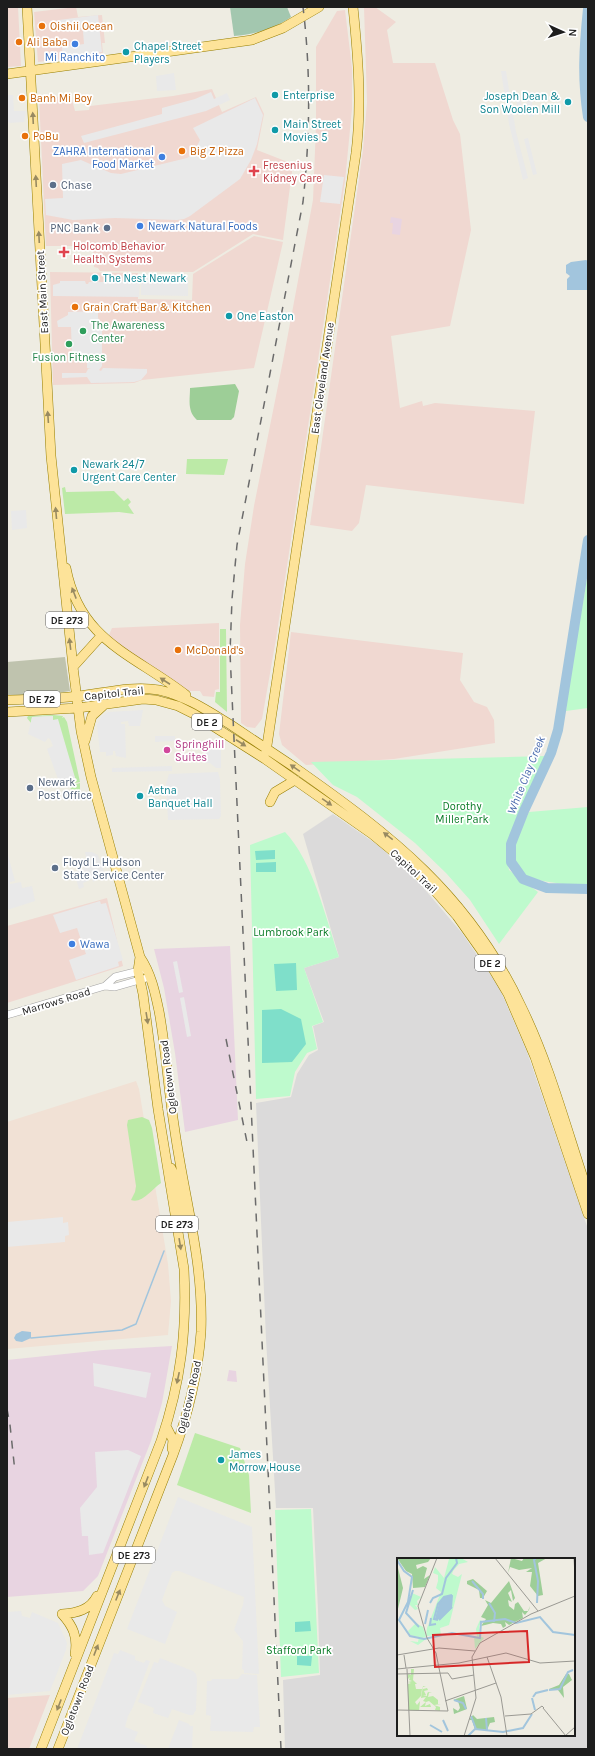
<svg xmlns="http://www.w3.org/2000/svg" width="595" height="1756" font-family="Karla,sans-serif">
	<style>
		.residential { fill: #dbdada; fill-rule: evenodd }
		.commercial { fill: #f0d8d1 }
		.industrial { fill: #e8d4e1 }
		.military { fill: #f1e1d5 }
		.construction { fill: #bfc3ae }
		.grass { fill: #bceaa7 }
		.forest { fill: #9dce97 }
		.cemetery { fill: #a3c7af }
		.park { fill: #befacd }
		.pitch { fill: #7fdfca }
		.parking { fill: #e9e9e9 }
		.water { fill: #a2c5dd }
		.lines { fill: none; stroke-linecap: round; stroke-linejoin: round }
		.stream { stroke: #a2c5dd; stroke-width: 1.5 }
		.river { stroke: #a2c5dd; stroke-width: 10 }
		.minor-casing { stroke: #a4a4a4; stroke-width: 8 }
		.major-casing { stroke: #967e00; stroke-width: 10 }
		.minor { stroke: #fff; stroke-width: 7 }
		.major { stroke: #fde399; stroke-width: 9 }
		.rail { stroke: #6b6b6b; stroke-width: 1.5; stroke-dasharray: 8 8; stroke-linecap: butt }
		.oneway { fill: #988a61 }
		.food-dot { fill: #e8710a; stroke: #fff; stroke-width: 1.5 }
		.shop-dot { fill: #3f7fe0; stroke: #fff; stroke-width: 1.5 }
		.culture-dot { fill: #0f9aa8; stroke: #fff; stroke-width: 1.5 }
		.health-dot { fill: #e0444e; stroke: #fff; stroke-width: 1.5 }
		.service-dot { fill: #5c6f8a; stroke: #fff; stroke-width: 1.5 }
		.leisure-dot { fill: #2e9e5b; stroke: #fff; stroke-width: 1.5 }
		.hotel-dot { fill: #d1479c; stroke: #fff; stroke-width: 1.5 }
		.labels { text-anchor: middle; stroke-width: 3.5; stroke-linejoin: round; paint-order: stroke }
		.shield { fill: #fff; stroke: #616161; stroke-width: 1 }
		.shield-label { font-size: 10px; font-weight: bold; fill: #1d1d1d }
		.food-label { font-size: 11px; fill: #c56008; stroke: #fff; text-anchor: start }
		.culture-label { font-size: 11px; fill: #0d838f; stroke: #fff; text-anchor: start }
		.shop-label { font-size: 11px; fill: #366cbe; stroke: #fff; text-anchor: start }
		.health-label { font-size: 11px; fill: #be3a42; stroke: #fff; text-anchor: start }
		.service-label { font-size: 11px; fill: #4e5e75; stroke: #fff; text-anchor: start }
		.street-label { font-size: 11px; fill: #1d1d1d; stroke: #fff }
		.leisure-label { font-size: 11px; fill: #27864d; stroke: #fff; text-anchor: start }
		.hotel-label { font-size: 11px; fill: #b23c85; stroke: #fff; text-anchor: start }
		.park-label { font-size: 11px; fill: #0a7c27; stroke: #fff }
		.water-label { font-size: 12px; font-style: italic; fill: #496aad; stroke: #fff }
		.inset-river { fill: none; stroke: #a2c5dd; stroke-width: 2 }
		.inset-road { fill: none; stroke: #9a9993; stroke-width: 1 }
		.view { fill: #d62828; fill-opacity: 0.15; stroke: #d62828; stroke-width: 2 }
		.inset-edge { fill: none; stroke: #1d1d1d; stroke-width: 2 }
	</style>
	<rect width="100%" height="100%" fill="#eeece2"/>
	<path class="residential" d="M333,814L379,846L421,885L462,933L499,987L527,1052L588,1229V1749H285L283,1680L320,1675L318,1609L313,1508H276L266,1339L256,1103L291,1097L297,1074L309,1055L318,1050L313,1026L324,1022L304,968L339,957L303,834ZM398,1559H574V1735H398Z"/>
	<path class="commercial" d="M7,7H18L21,66L7,67Z
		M76,7L78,17L102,15L105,43H102L103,54L38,62L34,12Z
		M364,7H375L396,22L387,30L393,63H435L453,120L460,134L471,230L450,326L391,336L400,408L422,401L423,406L435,403L535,411L524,504L366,485L359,523L352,531L310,525L363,150L367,102Z
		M345,10L352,68V109L345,181L276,639L262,719L255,728L247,727L241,723L240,625L245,564L254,506L283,361L313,200L316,126V47L337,11Z
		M212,89L222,112L256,97L264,114L257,150L293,164L283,240L253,234L193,272L100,271L98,268L94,267L93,246H46L39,98L71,96L75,111L89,110L90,106L173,96Z
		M254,236L283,242L254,368L142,380L134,383L53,385L50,272L138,273V299L192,300L193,274Z
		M219,623V689L215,690L214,697L203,696L200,691H188L120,646L109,635L112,628Z
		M291,632L463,653L460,680L474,702L487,707L494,720L495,743L394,759L306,765L282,745L279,734Z
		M107,898L123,966L7,1003V926Z
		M50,1695L29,1749H7V1698Z"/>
	<path class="industrial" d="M391,217L402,219L400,235L392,234L393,223H390Z
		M230,946L238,1120L185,1132L175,1053L164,988L154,949Z
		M172,1346L162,1403L151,1441L98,1576L83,1591L7,1597V1360L103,1350Z
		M229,1370L236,1371L237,1382L227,1381Z"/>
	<path class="military" d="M136,1081L139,1089L168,1264L171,1301L168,1335L7,1349V1122Z"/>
	<path class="construction" d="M65,657L70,691L45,695H7V662Z"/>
	<path class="grass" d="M187,459H228L224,475L186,474Z
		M65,487L66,492L114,491L124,501L128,498L131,502L128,505L134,514L119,512L65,514L62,488Z
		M220,629H226L227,712L215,702L216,692H220Z
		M54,715L63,716L62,718L64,717L67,722L80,782L70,784V783L76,781L53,720V716L32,717L31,723L27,718L28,716Z
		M80,783V794L76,796L72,793L70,786Z
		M142,1117L149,1120L152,1128L161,1183C152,1189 142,1204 131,1200L135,1192L136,1186L127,1125L128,1120Z
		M195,1433L240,1448L249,1475L251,1513L177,1485Z"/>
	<path class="forest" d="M235,384L239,391L234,417L231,420H197C187,411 190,400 190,388Z"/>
	<path class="cemetery" d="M230,7H287L291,17C274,29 255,34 234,36Z"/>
	<path class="park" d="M588,571V708L566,711L573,646L583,603Z
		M545,756L506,851L509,870L538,892L499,944L470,900L446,873L415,843L357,797L333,785L311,762Z
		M588,807V885L585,886C567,884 526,883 516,867C514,863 513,856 511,851L529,812Z
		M285,832C313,861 326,919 339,957L304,968L323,1022L312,1026L317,1049L307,1053L295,1072L290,1096L256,1099L250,845Z
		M311,1509L319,1673L281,1677L275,1510Z"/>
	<path class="pitch" d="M275,850V859L256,860L255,851Z
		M276,862V872H256V863Z
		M296,963L297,990L276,991L274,964Z
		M281,1009L301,1019L306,1044L292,1062L262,1063V1010Z
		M310,1621L311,1631L295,1632V1622Z
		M297,1656H312L311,1666L297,1665Z"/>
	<path class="parking" d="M98,15L102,52L63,58L62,47L84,44L83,31L85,30V28L60,29L59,20Z
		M501,71H506L516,132L528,178L523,180L509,124Z
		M174,73L176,90L157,91L156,76Z
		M211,92L214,99L227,93L230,100L206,111L84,143L81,136L162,114V108L195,99Z
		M531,94L534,116L529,117L526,95Z
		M7,95H13L14,111H26L24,122L9,123L7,119Z
		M520,96L523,112L518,113L516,97Z
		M255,98L263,115L257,144L251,160L240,179L190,216L184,219L177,220L115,218L73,220L46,215L45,199L63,198L62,164L81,160L111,173L121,174L187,158L193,154L200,140L193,128Z
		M528,138L537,174L533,175L524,139Z
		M324,175L344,177L340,204L320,202Z
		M141,274L188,276V296L141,295Z
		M60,281H85L86,284H88L89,282H113V284H115L116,281L140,282L139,297L53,296V285L60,283Z
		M98,311V318L102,325V366L99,370L101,371L103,368L147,369V373L141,380L134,382L91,383L87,377L62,378V373H86L88,369H91L87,368V359L92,357H72L71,327H58L57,321L68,315V312Z
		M26,510L27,528L12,530L11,511Z
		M143,710L140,726H129L128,721L121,722V724H125L126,758L116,756L115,751H113V755L106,756V752H100L97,725L102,716L108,712Z
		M53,716V720L58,719L76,781L70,783L58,779L47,749L53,746L50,739L48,738L45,742L28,734L32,717Z
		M155,736H175V741L155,742Z
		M221,744V768H216L210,763H206L205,746Z
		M172,766V771L112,772V768Z
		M218,772L220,779L221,816L219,819L168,820L166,784L169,774Z
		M7,851L15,881L10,882V884L21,882L22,888L32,886L35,901L7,910Z
		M85,852H92L98,855L104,871L98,879L93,882L92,879L83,883L84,887L79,889L74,872L83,869L87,862Z
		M100,901L101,904L106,903L123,960L118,962L119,966L76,980L69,960L86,954L77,928L60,933L53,915Z
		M177,961L183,992L179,993L173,962Z
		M184,997L191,1036L187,1037L180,998Z
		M63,1217V1223L68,1222L69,1235L65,1236V1242L7,1247V1222Z
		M93,1363L151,1373L146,1398L94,1386Z
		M128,1450L141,1456L103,1553L89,1555L88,1536H82L80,1508L97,1487L95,1452Z
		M178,1497L252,1527L259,1674L244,1673V1670L242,1669L243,1641L234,1630L243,1605L244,1597L179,1571H175L172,1573L162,1600L165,1606L177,1612L165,1644L127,1629Z
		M21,1611L22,1616L30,1618L32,1612L58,1623L67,1643L66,1650L50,1691L7,1695V1612Z
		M120,1650L135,1656V1660L144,1663L146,1660L150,1661L133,1707L128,1716L125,1727L138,1732L134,1741L147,1746L146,1749H77L114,1653L118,1654Z
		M160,1658L193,1671L196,1674L197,1680L196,1710L193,1715H189L172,1709L168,1718L153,1713L154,1708L138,1702L154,1662L158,1663Z
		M242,1674L257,1675L260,1727H254L253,1732L210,1731L211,1716L206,1715L207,1681H211L212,1679H238Z
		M179,1720L189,1724L190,1726H193L192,1749H168Z"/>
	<path class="water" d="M586,260L588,261V288L587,290H567V279L570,276L566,273V265L571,262Z
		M22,1331L31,1332V1338L22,1342L16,1341L14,1338L16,1334Z"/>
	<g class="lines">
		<path class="stream" d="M31,1338L122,1330L136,1324L164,1251"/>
		<path class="river" d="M588,9C584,47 582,79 588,117
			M588,540L558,730L551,753L524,811L511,844V862L523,879L547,888L588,889"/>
		<defs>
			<path id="minor" d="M105,986L115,977L143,970
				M7,1015L105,986L115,987L150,977"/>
			<path id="major" d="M27,7L51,456L73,667L81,731L91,777L140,957C151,973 155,992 159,1011C166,1049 168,1087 174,1125C183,1193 204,1262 201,1332C198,1374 188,1415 173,1455L58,1749
				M7,74L252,40L283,28L319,7
				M66,568C80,642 135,655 186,695
				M73,667L101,636
				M7,700C31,699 55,699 79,696C104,693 133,685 159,690C186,696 208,711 231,725C252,739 273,753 294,767C391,835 469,895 521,1006C550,1065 567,1131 588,1193
				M7,712L78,708L143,699L156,700L178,706L194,714L265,759L372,834L406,862L428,883L457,916L486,957L508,994L535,1057L588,1214
				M85,741L92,716L104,705
				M266,752L356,153C362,104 358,56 353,7
				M270,802L275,792L295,780
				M171,1168L175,1177L182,1213H188
				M166,1426L173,1440L172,1449
				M62,1614C73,1626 78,1637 75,1654
				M62,1614C77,1613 90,1610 97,1596
				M41,1749L161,1441C181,1382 187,1331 184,1269L158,1109L143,994L138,971L140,957"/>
		</defs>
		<use href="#minor" class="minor-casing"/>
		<use href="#major" class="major-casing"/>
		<use href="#minor" class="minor"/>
		<use href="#major" class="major"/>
		<path class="rail" d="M226,1039L248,1147
			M7,1409L10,1425L15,1472
			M281,1749L230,653L232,599L237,545L303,202C310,136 311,73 303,7"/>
	</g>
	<defs><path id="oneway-solid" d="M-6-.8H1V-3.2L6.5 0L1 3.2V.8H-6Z"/></defs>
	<g class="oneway">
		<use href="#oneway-solid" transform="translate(33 118) rotate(-93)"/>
		<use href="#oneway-solid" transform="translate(36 181) rotate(-93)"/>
		<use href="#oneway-solid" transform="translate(39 237) rotate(-93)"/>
		<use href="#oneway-solid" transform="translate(48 417) rotate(-94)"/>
		<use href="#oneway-solid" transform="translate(56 513) rotate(-95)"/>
		<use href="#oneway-solid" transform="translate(74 593) rotate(-111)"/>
		<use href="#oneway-solid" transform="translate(70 644) rotate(-97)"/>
		<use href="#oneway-solid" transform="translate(165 681) rotate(-147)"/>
		<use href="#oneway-solid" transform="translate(241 743) rotate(33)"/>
		<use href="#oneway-solid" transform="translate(295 768) rotate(-145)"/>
		<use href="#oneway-solid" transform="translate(327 802) rotate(35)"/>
		<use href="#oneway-solid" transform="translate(388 836) rotate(-142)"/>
		<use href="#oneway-solid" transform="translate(147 1018) rotate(81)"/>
		<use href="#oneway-solid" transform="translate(180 1244) rotate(81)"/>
		<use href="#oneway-solid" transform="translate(178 1378) rotate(102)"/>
		<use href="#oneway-solid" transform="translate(146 1482) rotate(111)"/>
		<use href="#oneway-solid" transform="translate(118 1595) rotate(-68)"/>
		<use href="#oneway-solid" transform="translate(96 1650) rotate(-69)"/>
		<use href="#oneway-solid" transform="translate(59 1705) rotate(111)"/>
	</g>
	<g class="food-dot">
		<circle cx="42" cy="26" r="4"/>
		<circle cx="19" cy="42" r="4"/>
		<circle cx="22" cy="98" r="4"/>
		<circle cx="25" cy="136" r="4"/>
		<circle cx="182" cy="151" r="4"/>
		<circle cx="75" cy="307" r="4"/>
		<circle cx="178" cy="650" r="4"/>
	</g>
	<g class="shop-dot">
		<circle cx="75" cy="44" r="4"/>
		<circle cx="162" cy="157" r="4"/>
		<circle cx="140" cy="226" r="4"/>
		<circle cx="72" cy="944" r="4"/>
	</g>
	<g class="culture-dot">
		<circle cx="126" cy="52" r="4"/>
		<circle cx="275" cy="95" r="4"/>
		<circle cx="568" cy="102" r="4"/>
		<circle cx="275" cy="130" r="4"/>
		<circle cx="95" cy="278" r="4"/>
		<circle cx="229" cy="316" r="4"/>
		<circle cx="74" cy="470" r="4"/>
		<circle cx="140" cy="796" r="4"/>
		<circle cx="221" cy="1460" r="4"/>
	</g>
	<g class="health-dot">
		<path d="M252 165h4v4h4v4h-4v4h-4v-4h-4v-4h4z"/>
		<path d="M62 246h4v4h4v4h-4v4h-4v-4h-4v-4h4z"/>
	</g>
	<g class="service-dot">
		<circle cx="53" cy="185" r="4"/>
		<circle cx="107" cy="228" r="4"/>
		<circle cx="30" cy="788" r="4"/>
		<circle cx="55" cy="868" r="4"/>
	</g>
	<g class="leisure-dot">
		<circle cx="83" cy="331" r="4"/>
		<circle cx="69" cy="344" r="4"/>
	</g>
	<circle class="hotel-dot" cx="167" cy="750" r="4"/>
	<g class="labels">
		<g class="shield">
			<rect x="46" y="612" width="42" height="16" rx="3"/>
			<rect x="24" y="691" width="36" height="16" rx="3"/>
			<rect x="192" y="714" width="30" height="16" rx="3"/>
			<rect x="475" y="955" width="30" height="16" rx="3"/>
			<rect x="156" y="1216" width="42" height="16" rx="3"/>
			<rect x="113" y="1547" width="42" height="16" rx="3"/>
		</g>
		<g class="shield-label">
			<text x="67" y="624">DE 273</text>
			<text x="42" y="703">DE 72</text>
			<text x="207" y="726">DE 2</text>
			<text x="490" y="967">DE 2</text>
			<text x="177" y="1228">DE 273</text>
			<text x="134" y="1559">DE 273</text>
		</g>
		<g class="food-label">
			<text x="50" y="30">Oishii Ocean</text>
			<text x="27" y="46">Ali Baba</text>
			<text x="30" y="102">Banh Mi Boy</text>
			<text x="33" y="140">PoBu</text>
			<text x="190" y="155">Big Z Pizza</text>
			<text x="83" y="311">Grain Craft Bar &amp; Kitchen</text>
			<text x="186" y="654">McDonald's</text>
		</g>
		<g class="culture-label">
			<text x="134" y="50">Chapel Street<tspan x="134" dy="13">Players</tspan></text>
			<text x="283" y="99">Enterprise</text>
			<text x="560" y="100" text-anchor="end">Joseph Dean &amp;<tspan x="560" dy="13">Son Woolen Mill</tspan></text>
			<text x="283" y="128">Main Street<tspan x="283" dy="13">Movies 5</tspan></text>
			<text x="103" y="282">The Nest Newark</text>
			<text x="237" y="320">One Easton</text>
			<text x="82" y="468">Newark 24/7<tspan x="82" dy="13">Urgent Care Center</tspan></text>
			<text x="148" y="794">Aetna<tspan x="148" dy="13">Banquet Hall</tspan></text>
			<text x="229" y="1458">James<tspan x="229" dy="13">Morrow House</tspan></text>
		</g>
		<g class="shop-label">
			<text x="75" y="61" text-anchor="middle">Mi Ranchito</text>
			<text x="154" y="155" text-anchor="end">ZAHRA International<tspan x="154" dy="13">Food Market</tspan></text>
			<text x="148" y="230">Newark Natural Foods</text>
			<text x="80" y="948">Wawa</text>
		</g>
		<g class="health-label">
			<text x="263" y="169">Fresenius<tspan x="263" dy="13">Kidney Care</tspan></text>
			<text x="73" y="250">Holcomb Behavior<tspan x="73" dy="13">Health Systems</tspan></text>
		</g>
		<g class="service-label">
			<text x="61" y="189">Chase</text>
			<text x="99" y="232" text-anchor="end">PNC Bank</text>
			<text x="38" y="786">Newark<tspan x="38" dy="13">Post Office</tspan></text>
			<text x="63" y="866">Floyd L. Hudson<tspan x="63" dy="13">State Service Center</tspan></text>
		</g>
		<g class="street-label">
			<text transform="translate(42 292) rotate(-93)" y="4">East Main Street</text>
			<text transform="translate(322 378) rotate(-82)" y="4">East Cleveland Avenue</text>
			<text transform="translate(114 693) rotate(-6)" y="4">Capitol Trail</text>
			<text transform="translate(414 871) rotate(43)" y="4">Capitol Trail</text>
			<text transform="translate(56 1001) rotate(-17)" y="4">Marrows Road</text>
			<text transform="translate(168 1077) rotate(-97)" y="4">Ogletown Road</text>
			<text transform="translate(189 1397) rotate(-77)" y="4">Ogletown Road</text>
			<text transform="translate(77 1700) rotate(-69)" y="4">Ogletown Road</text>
		</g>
		<g class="leisure-label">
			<text x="91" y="329">The Awareness<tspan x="91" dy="13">Center</tspan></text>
			<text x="69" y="361" text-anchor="middle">Fusion Fitness</text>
		</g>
		<g class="hotel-label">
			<text x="175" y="748">Springhill<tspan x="175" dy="13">Suites</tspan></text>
		</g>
		<g class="park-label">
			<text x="462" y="810">Dorothy<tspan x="462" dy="13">Miller Park</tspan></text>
			<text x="291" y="936">Lumbrook Park</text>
			<text x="299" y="1654">Stafford Park</text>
		</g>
		<g class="water-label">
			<text transform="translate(526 775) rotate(-68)" y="4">White Clay Creek</text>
		</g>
	</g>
	<g transform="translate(397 1558)">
		<rect width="178" height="178" fill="#eeece2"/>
		<path d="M11,111V116L14,117V111H17L16,122L20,126H18L19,131H25L24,138L18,144L20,147L23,143L22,153L11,152V126L14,125L11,124L15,123L12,122L13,119L11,121ZM26,128L29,129H26V131L30,130L31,132L27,133L29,137H26L30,138V136L31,134L35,135H32L31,139L36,138L41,142V146H44L37,147L43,149V153L38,152L39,149L32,143L29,144L28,148L33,146L34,149H23L29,144L26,143L29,139L24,140Z" fill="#bceaa7"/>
		<path d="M0,0H34L31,4L19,7L20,11L26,8L30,10L27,21L33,17L28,29L16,30L15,16L9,13ZM114,0L125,3L127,0H150L141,5L146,37L141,38L133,28L135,14H129L135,10L122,12L113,9L111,15ZM0,6L6,30L0,55ZM76,21L90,33L86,40H83L82,32L70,26V23ZM112,23L118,40L116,43L114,32L111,35L115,44L111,42L112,48L117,52L118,46L121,44L127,53H131L133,48L132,52L128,57L125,54L126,60L112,67L108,64L109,68L106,70L104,66L96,65L84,68L89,61L84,59L91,47L88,42L94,45ZM169,116H172L175,122L166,129L167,140L161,132L152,131L162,127ZM67,138L70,151L57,156L56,150L61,153L63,150L61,143L56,142ZM76,157L80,161L97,159L98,164L93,165L90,172H78L75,162H72Z" fill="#9dce97"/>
		<path d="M64,0L71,4L62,6L56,13L55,16L61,19L65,16L52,67L43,70L44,77L29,78L30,70L44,34L39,30L41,23V17L36,15L38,9L47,20L52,1ZM15,35L24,39L20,43L21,47H18L21,51L18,52L12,46ZM83,62L85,63L82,68L83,78L87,80L78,91L77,78L80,79L79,71ZM19,65L26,69L29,79L25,80L29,81L21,87L13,83L21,84L22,79L13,77L11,73Z" fill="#befacd"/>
		<path d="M56,37L55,50L43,61H38L42,45L47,39Z" fill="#a2c5dd"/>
		<path class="inset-river" d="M139,0L137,2L141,23L140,45M0,2L7,13L15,19L11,44L2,62L13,78L27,81L55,75L83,80L84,64L108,61L119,65L143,59L156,74L178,77M75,23L86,36V41M16,32L9,55L22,69M33,45L36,40L45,36L49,20L60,5L59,0M92,45L98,55L97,64M34,60L33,67L39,66M41,62L37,61L41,46L47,39L55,37M42,62L55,49M28,66L31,52M152,132L163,131L171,114L176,112M136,139L139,135L151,132M135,140L138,152M57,142L66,145L69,151M74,158L79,171M89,160L90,172M46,162L51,173M33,167L45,174M71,178L78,171L106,174L126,170L135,156"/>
		<path class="inset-road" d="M40,0L21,48L30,80L39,95L43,115M98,0L141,53M177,0L178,18M0,97L42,90L78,93M7,97L9,110M90,99L104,139L110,178M0,111L62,105L109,95L143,105L178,103M10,111L13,178M0,116L51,115L55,121L77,117M48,143L99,125M146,150L169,178M0,152L51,153L43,115M108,158L134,156L145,148L147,150M67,178L79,140L75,99L83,85L134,56L178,38M168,178L178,169"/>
		<path class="view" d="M130,73L132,104L38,109L36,77Z"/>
		<rect width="178" height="178" class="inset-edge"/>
	</g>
	<rect width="595" height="1756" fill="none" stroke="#1d1d1d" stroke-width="16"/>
	<g transform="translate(563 32) rotate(93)" stroke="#ffffff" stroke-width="3" paint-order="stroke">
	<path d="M0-3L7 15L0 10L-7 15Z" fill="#1d1d1d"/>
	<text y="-6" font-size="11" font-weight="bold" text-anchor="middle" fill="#1d1d1d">N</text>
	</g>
</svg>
